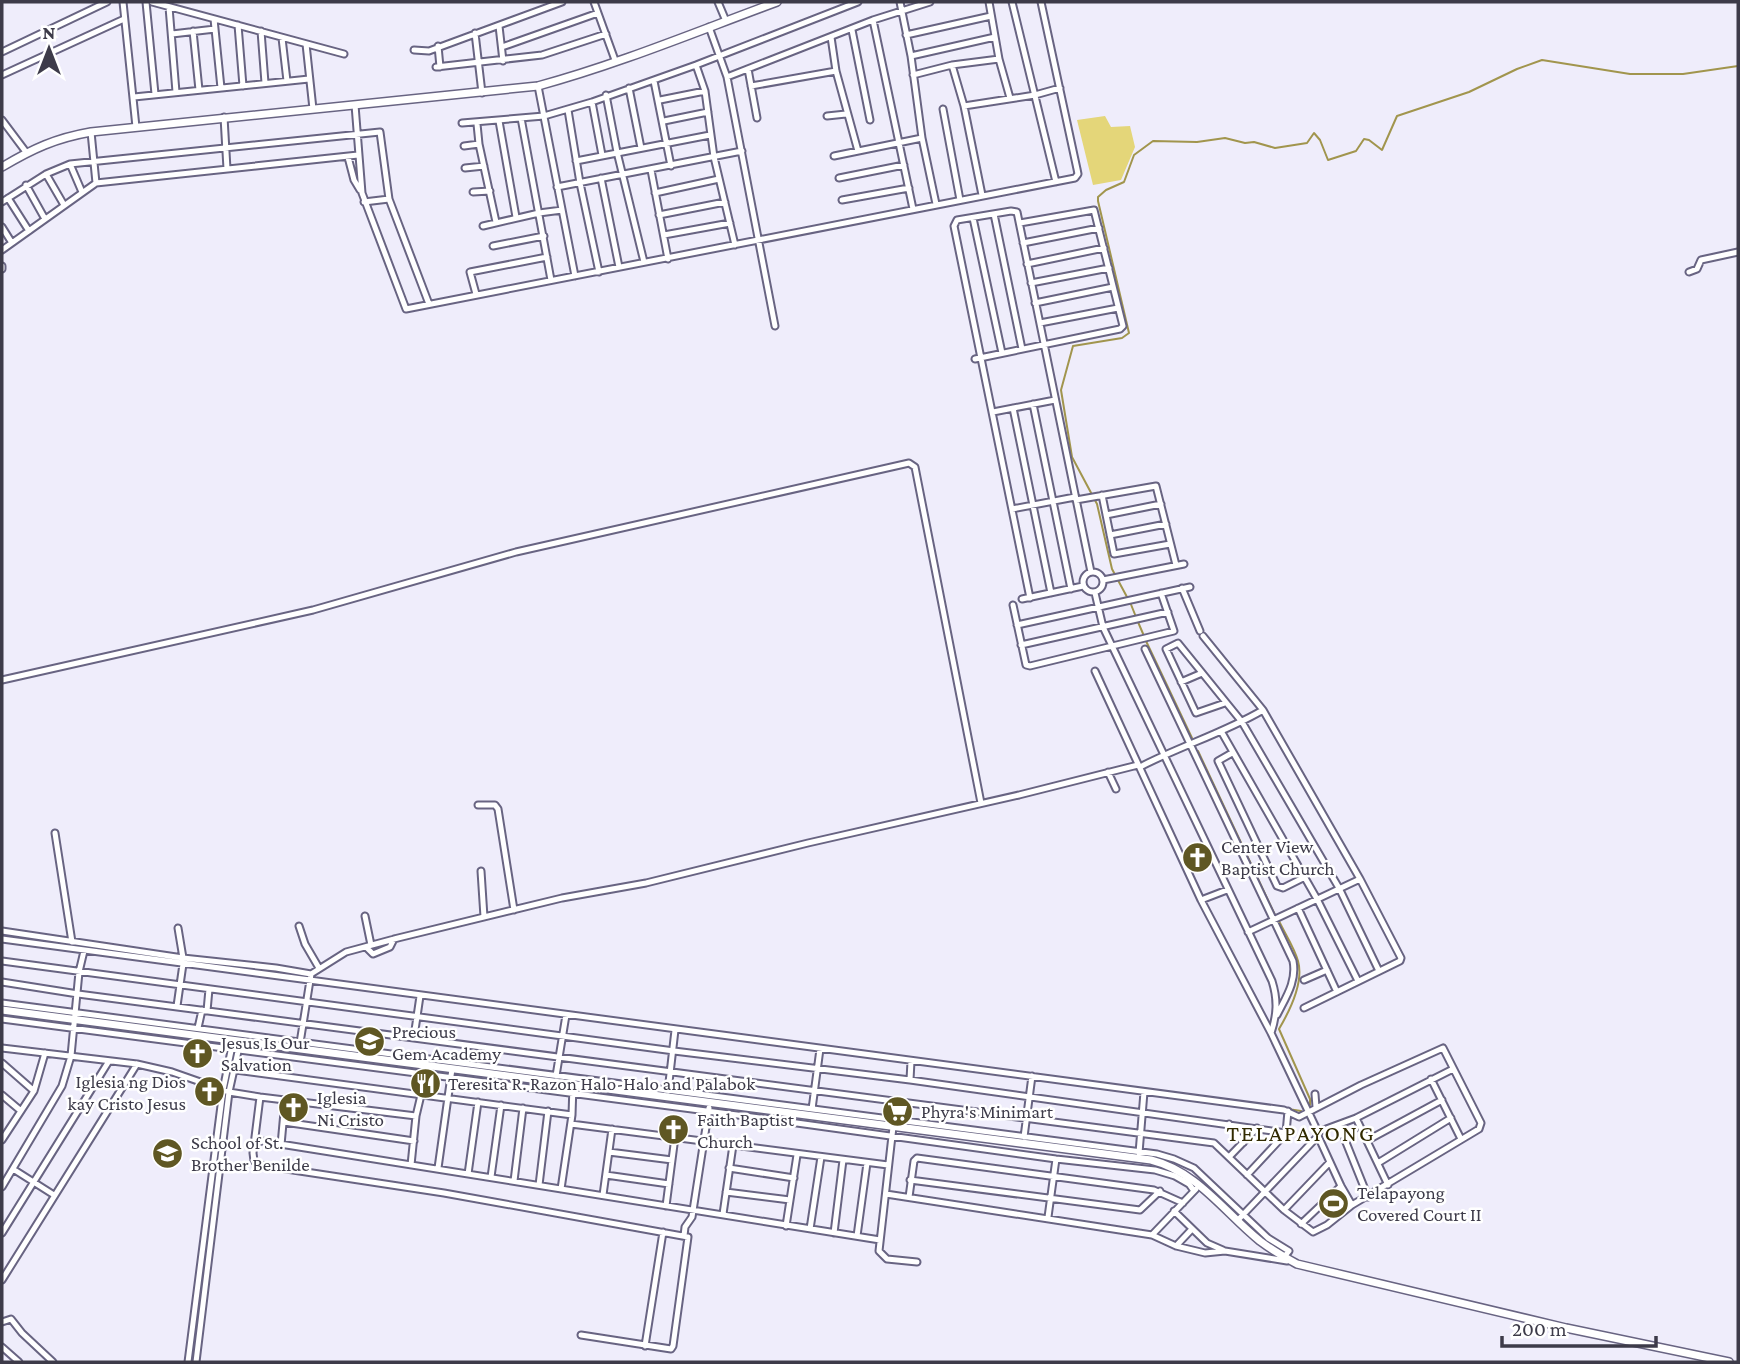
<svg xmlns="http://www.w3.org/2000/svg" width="1740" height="1364" font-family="'Crimson Pro',serif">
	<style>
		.green { fill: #e4d679 }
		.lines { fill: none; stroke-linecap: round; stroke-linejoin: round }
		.stream { stroke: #a1954d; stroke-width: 2 }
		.minor-casing { stroke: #686482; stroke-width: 9 }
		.tertiary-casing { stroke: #686482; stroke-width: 10 }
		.minor { stroke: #fff; stroke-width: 5 }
		.tertiary { stroke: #fff; stroke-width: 7 }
		.labels { text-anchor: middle; stroke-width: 5; stroke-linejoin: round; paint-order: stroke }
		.poi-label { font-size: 19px; fill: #3d3b49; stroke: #fff; text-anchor: start }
		.quarter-label { font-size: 23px; letter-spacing: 2px; fill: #312a00; stroke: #fff }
	</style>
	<rect width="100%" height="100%" fill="#efedfb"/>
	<path class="green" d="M1105,116L1111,127L1130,126L1135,147L1121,180L1093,185L1077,120Z"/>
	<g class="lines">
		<path class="stream" d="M1127,597L1112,569L1097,504L1072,457L1061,390L1073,346L1122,338L1129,333L1098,201V197L1106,190L1124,182L1134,155L1153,141L1197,142L1225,138L1245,143L1254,142L1275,148L1307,143L1314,133L1320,140L1328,160L1356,151L1364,139L1369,140L1382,150L1397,116L1469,92L1517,69L1542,60L1630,74H1683L1738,66
			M1130,602L1136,617
			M1138,622L1144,636
			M1146,641L1192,738
			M1198,751L1275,915
			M1279,921C1285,934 1294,947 1298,961C1304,982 1289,1012 1279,1029L1310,1099V1105
			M1288,1109L1301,1111"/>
		<defs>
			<path id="minor" d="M123,2L136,127
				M146,2L155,94
				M152,2L344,54
				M594,2L615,60
				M718,2L726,21
				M900,2L911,56L922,138L936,204
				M989,2L999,59L1010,98
				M1012,2L1056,182
				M169,7L176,92
				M214,19L221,88
				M873,20L913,209
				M238,25L243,86
				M499,26L503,61
				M709,27L727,77L775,326
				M852,30L870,120
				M193,31L199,90
				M261,31L265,83
				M475,33L482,93
				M172,34L215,29
				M906,35L991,16
				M831,37L836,71L858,151
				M282,38L287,81
				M306,44L313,109
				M438,46L440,67
				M502,47L598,13
				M414,50L429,51L562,2
				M2,52L107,2
				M911,56L995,37
				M696,65L705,91L714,157L735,245
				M952,65L964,106L982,195
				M436,67L542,55L606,34
				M748,69L757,118
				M2,75L124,19
				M913,75L952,65L999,59
				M727,77L873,20L930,2
				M654,81L671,166
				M538,86L575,276
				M751,86L836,71
				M629,88L641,148
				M606,95L617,152L644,262
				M134,97L309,79
				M660,100L705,91
				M592,102L602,155
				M355,105L362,193L406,309L1075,178L1078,174L1077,169L1041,2
				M964,106L1035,95L1060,88
				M943,109L960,200
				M568,110L580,183L599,272
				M827,116L846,114
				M224,117L227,169
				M521,118L551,280
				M2,120L26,152
				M499,121L516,217
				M664,121L708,112
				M462,123L544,116L592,102L696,65L858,2
				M477,124L479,144L496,222
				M91,132L96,183
				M464,146L479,144
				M834,156L922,138
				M348,157L354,180L360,190
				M576,161L710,135
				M70,164L82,192
				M465,168L484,166
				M651,170L668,259
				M46,174L64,205
				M601,178L619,267
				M839,178L904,165
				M26,185L45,219
				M557,187L742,151
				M473,192L490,191
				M655,193L719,179
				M8,198L29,231
				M842,200L909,188
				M2,202L46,174L70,164L380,132L389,199L429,304
				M364,202L389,199
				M994,214L1022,349
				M659,215L725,202
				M973,218L1002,353
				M483,226L539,213L562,210
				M2,227L12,243
				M664,235L730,223
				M1023,243L1099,228
				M493,246L544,236
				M2,250L96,183L358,155
				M1027,264L1104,248
				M2,266V269
				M1689,272L1697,269L1701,260L1738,252
				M1031,283L1109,268
				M476,294L470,272L547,257
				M1035,303L1113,287
				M1040,323L1118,308
				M975,359L1120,329L1123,326L1094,210L1020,223
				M1033,404L1071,589
				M1013,408L1051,593
				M993,412L1055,400
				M1102,495L1114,554L1170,544
				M1076,500L1156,486L1176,565
				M1012,509L1075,497
				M1106,515L1161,504
				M1110,535L1166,524
				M1083 582a10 10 0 1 1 20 0a10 10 0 1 1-20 0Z
				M1103,580L1184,564
				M1182,588L1200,631
				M1095,593L1103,627L1272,981C1278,1000 1277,1015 1271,1033L1318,1132V1136L1341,1186L1352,1205
				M1030,598L954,226L957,220L1011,211L1017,212L1091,572
				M1022,599L1083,586
				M1013,605L1026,665L1030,666L1174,631L1161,593
				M1017,625L1190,587
				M1203,636L1263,710L1360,879L1401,958L1400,961L1304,1008
				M1021,645L1168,612
				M1145,649L1293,961C1297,981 1286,997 1277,1015
				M1095,671L1201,900L1271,1033
				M2,680L313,610L516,552L909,463L915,467L981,803
				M1181,682L1202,673
				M1225,703L1196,713L1166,649L1178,643L1242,722L1339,888L1379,971
				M1221,731L1317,899L1358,981
				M1232,753L1218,761L1277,886L1283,888L1305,877
				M1140,767C1180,746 1224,733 1263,710
				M1108,772L1116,789
				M478,805H495L498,809L514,910
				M55,833L72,942
				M481,871L484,917
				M1201,900L1227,890
				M1298,908L1337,992
				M365,916L371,945
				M299,926L305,944L319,968
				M178,928L183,958
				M2,931L183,958L276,968L311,974
				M1248,932L1360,879
				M2,939C429,996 856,1055 1284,1110L1299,1117L1361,1085L1443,1048L1481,1123L1479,1129L1352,1205L1327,1225L1313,1232L1284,1210L1214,1143L78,994L2,982
				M366,947L373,954L390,947L394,939
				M2,961L674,1051L910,1080L1286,1133
				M1304,980L1327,970
				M2,1003L1157,1154L1174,1159L1194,1168L1268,1238L1289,1251L1284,1257
				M177,1006L183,964
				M207,1011L209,989
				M2,1019L768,1119L1056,1159L1155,1170L1175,1176L1189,1184L1194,1191
				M198,1028L202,1010
				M414,1037L420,996
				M300,1043L311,974L346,952L398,938L562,898L646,883L808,843L1019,795L1138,765
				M2,1048L137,1064L172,1072L229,1092L260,1097L416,1116
				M2,1063L34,1091
				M228,1069L572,1115
				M556,1076L566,1015
				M1431,1079L1461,1139
				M910,1080L911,1061
				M668,1091L675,1030
				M1315,1094L1316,1107
				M2,1095L21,1111
				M260,1097L253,1153L254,1161L260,1165L444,1193L688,1237L673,1346L671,1349L581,1335
				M812,1109L820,1049
				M1356,1118L1388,1185
				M905,1121L906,1103
				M284,1122L414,1141
				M571,1124L888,1165
				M1229,1124L1243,1143
				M1339,1125L1368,1197
				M893,1127L879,1251L887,1259L917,1262
				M1318,1132L1356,1118L1453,1069
				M1024,1137L1032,1076
				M2,1140L34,1091L45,1053
				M255,1140L880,1240
				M1368,1140L1442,1100
				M281,1145L285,1101
				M609,1152L672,1160
				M1139,1153L1144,1092
				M1229,1157L1257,1128
				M1378,1163L1451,1118
				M411,1165L416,1116L421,1095
				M438,1168L452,1069
				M729,1168L794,1178
				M13,1169L54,1195
				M468,1174L478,1102
				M606,1175L669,1184
				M1247,1175L1286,1133L1288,1111
				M491,1177L501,1105
				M910,1180L1140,1210L1160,1191
				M514,1181L523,1108
				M539,1185L548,1111
				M2,1187L62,1086L71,1056L79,972L84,951
				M561,1189L572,1115L573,1085
				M726,1192L790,1200
				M886,1194L1152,1235L1176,1246L1205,1253L1225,1251L1287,1261
				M603,1195L612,1129
				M909,1197L914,1161L917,1158L1154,1190L1183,1203
				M666,1206L675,1137
				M1284,1210L1330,1162
				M1174,1211L1207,1243L1223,1250
				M723,1214L733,1145
				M1048,1217L1056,1159
				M1238,1220L1318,1136
				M1301,1224L1341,1186
				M786,1226L797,1155
				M810,1229L821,1157
				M2,1233L109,1061
				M834,1233L843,1160
				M1152,1235L1196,1189
				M684,1236L685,1227L692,1217L709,1108
				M857,1236L867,1163
				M1176,1246L1192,1229
				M2,1280L137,1064
				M2,1322L11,1319L22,1333L53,1362
				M645,1346L663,1232
				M2,1347L19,1362
				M188,1362L223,1090L232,1046
				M196,1362L229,1092L239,1047"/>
			<path id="tertiary" d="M2,167C32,149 56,138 91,132L538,86C619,64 698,31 777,2
				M2,1010L1151,1160C1198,1172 1224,1212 1260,1241C1272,1250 1284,1257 1297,1264L1566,1328L1729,1362"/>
		</defs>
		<use href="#minor" class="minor-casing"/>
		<use href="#tertiary" class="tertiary-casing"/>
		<use href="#minor" class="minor"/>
		<use href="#tertiary" class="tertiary"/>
	</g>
	<defs>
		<symbol id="church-disc" viewBox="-11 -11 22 22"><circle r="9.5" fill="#5f5723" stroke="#fff"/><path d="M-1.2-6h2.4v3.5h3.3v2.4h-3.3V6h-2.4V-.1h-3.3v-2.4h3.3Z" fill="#fff"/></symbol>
		<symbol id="school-disc" viewBox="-11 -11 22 22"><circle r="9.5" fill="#5f5723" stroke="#fff"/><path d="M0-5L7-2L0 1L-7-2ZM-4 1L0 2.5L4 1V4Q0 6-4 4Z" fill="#fff"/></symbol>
		<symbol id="restaurant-disc" viewBox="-11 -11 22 22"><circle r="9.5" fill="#5f5723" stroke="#fff"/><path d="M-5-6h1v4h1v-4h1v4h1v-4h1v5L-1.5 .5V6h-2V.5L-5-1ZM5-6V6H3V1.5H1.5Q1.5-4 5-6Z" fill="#fff"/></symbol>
		<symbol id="supermarket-disc" viewBox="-11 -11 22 22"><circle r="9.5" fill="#5f5723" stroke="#fff"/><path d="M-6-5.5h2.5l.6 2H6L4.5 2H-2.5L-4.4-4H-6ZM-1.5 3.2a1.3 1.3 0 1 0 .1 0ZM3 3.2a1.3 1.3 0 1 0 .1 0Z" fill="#fff"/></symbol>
		<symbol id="stadium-disc" viewBox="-11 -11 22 22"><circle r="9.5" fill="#5f5723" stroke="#fff"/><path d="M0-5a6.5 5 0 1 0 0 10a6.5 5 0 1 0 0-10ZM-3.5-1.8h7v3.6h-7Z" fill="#fff"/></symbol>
	</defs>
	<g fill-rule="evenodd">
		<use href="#church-disc" x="1180" y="840" width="35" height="35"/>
		<use href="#school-disc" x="352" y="1024" width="35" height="35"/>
		<use href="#church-disc" x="180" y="1036" width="35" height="35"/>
		<use href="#restaurant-disc" x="408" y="1066" width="35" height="35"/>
		<use href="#church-disc" x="192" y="1074" width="35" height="35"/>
		<use href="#church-disc" x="276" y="1090" width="35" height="35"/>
		<use href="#supermarket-disc" x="880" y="1094" width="35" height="35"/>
		<use href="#church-disc" x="656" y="1112" width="35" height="35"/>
		<use href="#school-disc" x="150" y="1136" width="35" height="35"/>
		<use href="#stadium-disc" x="1316" y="1186" width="35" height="35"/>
	</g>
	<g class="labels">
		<g class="poi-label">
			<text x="1221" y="853">Center View<tspan x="1221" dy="22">Baptist Church</tspan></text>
			<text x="392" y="1038">Precious<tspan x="392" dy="22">Gem Academy</tspan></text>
			<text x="221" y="1049">Jesus Is Our<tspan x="221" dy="22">Salvation</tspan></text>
			<text x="186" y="1088" text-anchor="end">Iglesia ng Dios<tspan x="186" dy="22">kay Cristo Jesus</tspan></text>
			<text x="448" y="1090">Teresita R. Razon Halo-Halo and Palabok</text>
			<text x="317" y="1104">Iglesia<tspan x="317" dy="22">Ni Cristo</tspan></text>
			<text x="921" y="1118">Phyra's Minimart</text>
			<text x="697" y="1126">Faith Baptist<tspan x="697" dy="22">Church</tspan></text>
			<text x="191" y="1149">School of St.<tspan x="191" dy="22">Brother Benilde</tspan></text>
			<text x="1357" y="1199">Telapayong<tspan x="1357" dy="22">Covered Court II</tspan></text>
		</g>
		<g class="quarter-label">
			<text x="1301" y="1141">TELAPAYONG</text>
		</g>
	</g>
	<rect width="1740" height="1364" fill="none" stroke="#3d3b49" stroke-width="7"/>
	<g transform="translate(49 49)" stroke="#ffffff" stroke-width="5" paint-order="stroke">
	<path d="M0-5L12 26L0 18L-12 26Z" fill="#3d3b49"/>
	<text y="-10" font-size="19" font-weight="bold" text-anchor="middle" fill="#3d3b49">N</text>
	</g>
	<path d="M1502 1336v10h154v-10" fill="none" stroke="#3d3b49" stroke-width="3.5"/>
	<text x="1512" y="1336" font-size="21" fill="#3d3b49" stroke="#ffffff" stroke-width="5" paint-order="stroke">200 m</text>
</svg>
